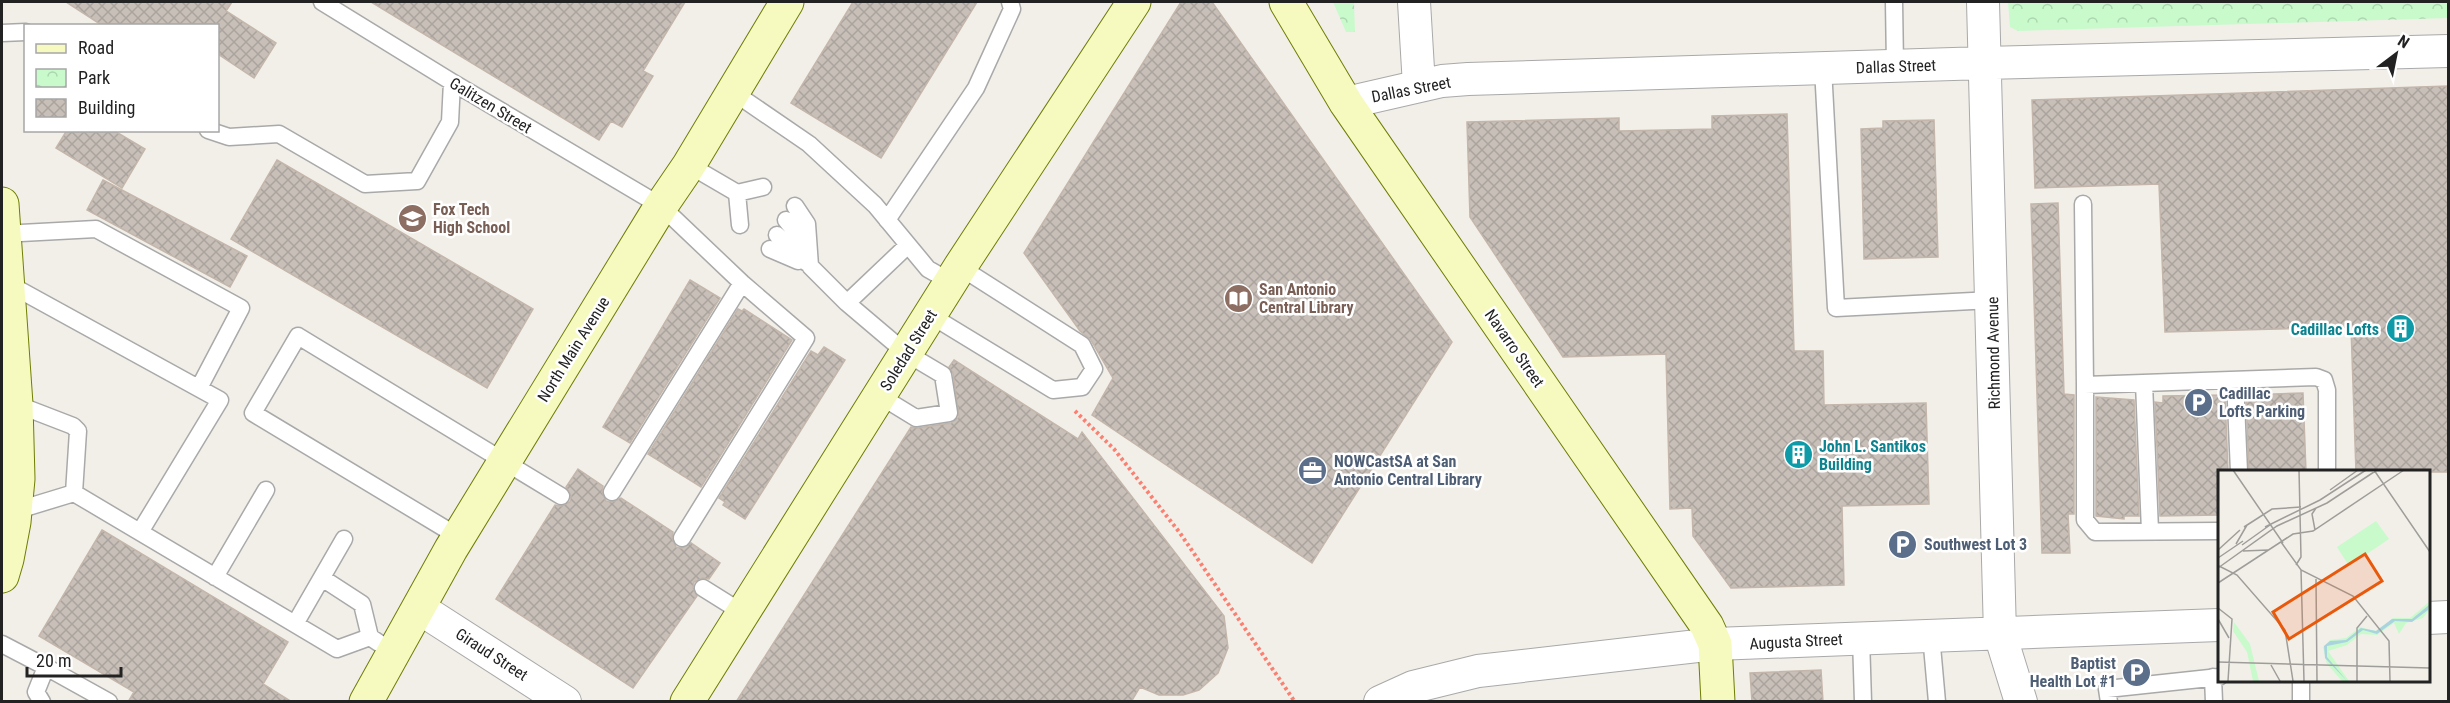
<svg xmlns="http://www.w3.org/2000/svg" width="2450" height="703" font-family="'Roboto Condensed',sans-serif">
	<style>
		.park { fill: url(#park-crowns) }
		.building { fill: url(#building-cross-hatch); stroke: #c4b6ab; stroke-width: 1.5 }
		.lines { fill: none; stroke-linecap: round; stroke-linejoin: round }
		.lane-casing { stroke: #a9a9a9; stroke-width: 19 }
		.street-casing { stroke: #a9a9a9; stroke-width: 34 }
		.secondary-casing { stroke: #707d05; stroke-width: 35 }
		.path { stroke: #fa8072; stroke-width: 4; stroke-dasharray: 3 3; stroke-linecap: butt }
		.lane { stroke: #fff; stroke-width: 16 }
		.street { stroke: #fff; stroke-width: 32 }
		.secondary { stroke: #f7fabf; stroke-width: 33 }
		.labels { text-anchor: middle; stroke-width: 5; stroke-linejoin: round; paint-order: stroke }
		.street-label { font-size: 16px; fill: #222; stroke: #fff }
		.education-label { font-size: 16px; font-weight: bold; fill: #785e54; stroke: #fff; text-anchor: start }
		.culture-label { font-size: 16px; font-weight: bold; fill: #0d838f; stroke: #fff; text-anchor: end }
		.service-label { font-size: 16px; font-weight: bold; fill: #4e5e75; stroke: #fff; text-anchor: start }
		.inset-road { fill: none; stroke: #9f9d99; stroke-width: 1.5 }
		.view { fill: #e8590c; fill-opacity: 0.15; stroke: #e8590c; stroke-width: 3 }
		.inset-edge { fill: none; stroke: #222; stroke-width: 3 }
	</style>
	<defs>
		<pattern id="park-crowns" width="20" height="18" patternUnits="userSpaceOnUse" patternTransform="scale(1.5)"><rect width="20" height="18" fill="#c8facc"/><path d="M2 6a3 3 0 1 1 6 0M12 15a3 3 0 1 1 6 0" fill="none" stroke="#acd6af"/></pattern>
		<pattern id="building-cross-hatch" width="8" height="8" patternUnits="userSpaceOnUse" patternTransform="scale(1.5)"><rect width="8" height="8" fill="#c7bfb8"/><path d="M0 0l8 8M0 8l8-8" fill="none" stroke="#aba49e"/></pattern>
	</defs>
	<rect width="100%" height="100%" fill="#f2efe9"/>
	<path class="park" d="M1333,2H1354L1355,32H1346Z
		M2008,2H2448V18L2018,31L2010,27Z"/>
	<path class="building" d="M66,2H232L226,11L276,43L254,78L218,54V24L103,26Z
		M371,2H685L643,71L653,76L622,127L611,121L599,140Z
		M853,2H977L881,158L791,103Z
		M1181,2H1212L1452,342L1312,563L1092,415L1113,378L1091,340L1080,331L1024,253Z
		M2448,86V472H2356L2351,327L2165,332L2159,184L2035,188L2032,100Z
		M1787,114L1794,351H1823L1824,405L1926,403L1929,504L1842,506L1844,585L1731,588L1693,536L1692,508L1670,509L1666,354L1563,357L1470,217L1467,122L1619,118V131L1712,129V116Z
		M1934,120L1938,257L1864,259L1861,129L1883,128V121Z
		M67,130H113L145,149L122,188L56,148Z
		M277,160L533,309L487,388L231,239Z
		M103,180L247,256L230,287L87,210Z
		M2058,203L2064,394L2074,395V514H2068L2070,553H2042L2031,204Z
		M690,280L720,298L630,443L603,427Z
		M738,309L742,311L744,309L792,340L701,487L648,454Z
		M824,347L845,360L745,519L723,505L725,502L719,498L811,351L818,355Z
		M954,360L1078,439L1082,432L1224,616L1228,648L1218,673L1199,690L1183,695H1159L1140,687L1131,702H736L911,427L918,428L951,423L959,417L953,373L949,367Z
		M2303,393L2306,472H2249L2246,395Z
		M2225,395L2228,472H2219V515L2160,516L2155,402L2163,403V396Z
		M2096,397L2134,400L2139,516H2124V519L2096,516Z
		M578,469L603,486L602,492L606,501L612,502L621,498L673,532L672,538L676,547L682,548L691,543L720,563L709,579L703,578L694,582L693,588L697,596L633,688L496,599L555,505L561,506L570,502L571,496L566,487Z
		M102,530L288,642L263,684L292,702H128L134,692L39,636Z
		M1821,670L1823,702H1752L1750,673Z"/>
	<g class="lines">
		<defs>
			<path id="lane" d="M322,2L452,82L661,206L742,283L806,338L682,538
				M1894,2L1895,66
				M2,33L26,32
				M1823,68L1836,308L1992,300
				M733,92L809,144L875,205L928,269L951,282
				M208,130L229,137L279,134L365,184L417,181L450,122L452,82
				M689,165L737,193L763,187
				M737,193L740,225
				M2083,204L2085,385L2316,377L2324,380L2327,390V472
				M795,206L807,224L810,266L847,303
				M786,220L798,235L805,254
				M887,220L976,88L1012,9L1010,2
				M2,234L96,229L241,308L199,388
				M777,235L807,263
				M770,249L798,261
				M7,283L220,400L140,532
				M930,315L1053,390L1082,387L1094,369L1082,345L960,267
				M2235,380L2239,472
				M2144,383L2150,531
				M2085,385V520L2095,532L2219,531
				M880,396L916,418L949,413L943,375L906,353L847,303L908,245
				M16,404L73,426L78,431L74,493
				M612,492L742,283
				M11,510L15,511L74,493L337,649L370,637
				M459,537L253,413L298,336L561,496
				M215,577L266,490
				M322,578L362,604L370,637L379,643
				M703,588L743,613
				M295,624L344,539
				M1931,635L1937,702
				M1861,638L1863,702
				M2,644L46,667L36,692L42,702
				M46,667L109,702
				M2213,677L2214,702
				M2301,680V702
				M2109,702L2107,689L2219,677"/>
			<path id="street" d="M1414,2L1419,86
				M1983,2L2000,634L2021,702
				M1346,103L1442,81L1468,79L1985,63L2448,51
				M419,608L565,702
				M2428,618L2448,617
				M1380,702L1413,687L1478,671L1715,644L2219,625"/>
			<path id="secondary" d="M1286,2L1346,103L1707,626L1715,644L1718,702
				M2,204L16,404L18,479L14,522L7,559L2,576
				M366,702L451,549L661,206L689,165L787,2
				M687,702L960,267L1134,2"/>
		</defs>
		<use href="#lane" class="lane-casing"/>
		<use href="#street" class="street-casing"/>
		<use href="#secondary" class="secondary-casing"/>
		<path class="path" d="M1075,411L1114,449L1180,533L1295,702"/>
		<use href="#lane" class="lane"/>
		<use href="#street" class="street"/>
		<use href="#secondary" class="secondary"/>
	</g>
	<defs>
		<symbol id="school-disc" viewBox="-11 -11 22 22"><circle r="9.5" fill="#8d6e63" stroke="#fff"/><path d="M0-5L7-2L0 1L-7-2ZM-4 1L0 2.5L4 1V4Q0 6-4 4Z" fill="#fff"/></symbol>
		<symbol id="library-disc" viewBox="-11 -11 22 22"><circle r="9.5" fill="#8d6e63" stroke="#fff"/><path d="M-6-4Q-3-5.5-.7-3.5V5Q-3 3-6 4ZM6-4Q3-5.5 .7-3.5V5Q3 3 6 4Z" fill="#fff"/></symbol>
		<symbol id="building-disc" viewBox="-11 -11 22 22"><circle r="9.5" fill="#0f9aa8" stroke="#fff"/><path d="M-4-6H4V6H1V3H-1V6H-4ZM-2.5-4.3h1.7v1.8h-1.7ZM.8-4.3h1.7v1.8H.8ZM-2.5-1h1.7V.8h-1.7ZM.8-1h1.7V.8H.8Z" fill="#fff"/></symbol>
		<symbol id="parking-disc" viewBox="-11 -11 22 22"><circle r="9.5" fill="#5c6f8a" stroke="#fff"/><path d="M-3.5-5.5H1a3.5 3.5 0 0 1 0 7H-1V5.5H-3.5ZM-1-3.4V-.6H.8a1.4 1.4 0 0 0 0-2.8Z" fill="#fff"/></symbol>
		<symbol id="office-disc" viewBox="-11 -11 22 22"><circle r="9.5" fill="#5c6f8a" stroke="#fff"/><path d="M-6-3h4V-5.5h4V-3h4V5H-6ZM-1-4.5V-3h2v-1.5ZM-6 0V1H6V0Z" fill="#fff"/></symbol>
	</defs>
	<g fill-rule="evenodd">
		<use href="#school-disc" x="396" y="202" width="33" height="33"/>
		<use href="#library-disc" x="1222" y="282" width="33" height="33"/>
		<use href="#building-disc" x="2384" y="312" width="33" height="33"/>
		<use href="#parking-disc" x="2182" y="386" width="33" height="33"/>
		<use href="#building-disc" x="1782" y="438" width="33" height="33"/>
		<use href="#office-disc" x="1296" y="454" width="33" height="33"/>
		<use href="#parking-disc" x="1886" y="528" width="33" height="33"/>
		<use href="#parking-disc" x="2120" y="656" width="33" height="33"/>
	</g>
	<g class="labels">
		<g class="street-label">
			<text transform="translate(1896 66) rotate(-2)" y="6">Dallas Street</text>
			<text transform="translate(1411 89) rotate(-11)" y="6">Dallas Street</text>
			<text transform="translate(491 105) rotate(31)" y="6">Galitzen Street</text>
			<text transform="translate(1515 348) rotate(55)" y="6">Navarro Street</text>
			<text transform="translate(573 349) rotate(-58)" y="6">North Main Avenue</text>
			<text transform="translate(908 350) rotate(-58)" y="6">Soledad Street</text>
			<text transform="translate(1993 353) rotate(-91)" y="6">Richmond Avenue</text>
			<text transform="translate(1796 641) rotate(-3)" y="6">Augusta Street</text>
			<text transform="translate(492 654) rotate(33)" y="6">Giraud Street</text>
		</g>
		<g class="education-label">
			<text x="433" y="215">Fox Tech<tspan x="433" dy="18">High School</tspan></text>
			<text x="1259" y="295">San Antonio<tspan x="1259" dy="18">Central Library</tspan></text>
		</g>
		<g class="culture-label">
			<text x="2379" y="335">Cadillac Lofts</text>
			<text x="1819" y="452" text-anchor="start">John L. Santikos<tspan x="1819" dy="18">Building</tspan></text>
		</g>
		<g class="service-label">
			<text x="2219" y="399">Cadillac<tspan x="2219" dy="18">Lofts Parking</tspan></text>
			<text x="1334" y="467">NOWCastSA at San<tspan x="1334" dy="18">Antonio Central Library</tspan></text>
			<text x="1924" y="550">Southwest Lot 3</text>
			<text x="2116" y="669" text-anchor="end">Baptist<tspan x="2116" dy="18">Health Lot #1</tspan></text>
		</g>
	</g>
	<g transform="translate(2218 470)">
		<rect width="212" height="212" fill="#f2efe9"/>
		<path d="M158,51L171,69L131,96L119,77ZM211,132V140L205,148L188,153L181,164L176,153L159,165L143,164L129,175L110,181L131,211H124L109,194L105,177L112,170L128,168L142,157L158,161L175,148H192ZM16,152L32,174L41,211H35L29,182L15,161Z" fill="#c8facc"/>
		<path d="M211,135L210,140L194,152L177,151L159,164L145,160L129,172L109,176V187L129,211L107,188L106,176L112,171L128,170L143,158L158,161L174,149H194Z" fill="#aad3df"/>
		<path class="inset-road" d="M15,0L65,73M156,0L212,82M112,20L140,0M26,57L54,39L83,37M47,57L102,30L148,0M97,60L94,44L98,38M63,72L83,100L135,126L171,171L172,211M18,74L29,55M24,75L52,55M0,80L22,60M25,81L50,80M0,88L25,71M78,95L83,87L81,0M1,96L19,105L67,160L75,211M0,98L59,56L109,33L159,0M83,100L86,211M98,109L99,211M0,113L75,64L95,61L186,0M0,138L14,149L10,211M0,149L11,168M0,192L212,198M53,195L62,211M139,211V158L149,146"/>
		<path class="view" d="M147,84L164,111L71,169L55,142Z"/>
		<rect width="212" height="212" class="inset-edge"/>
	</g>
	<rect width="2450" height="703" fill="none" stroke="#222222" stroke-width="6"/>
	<rect x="24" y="24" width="195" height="108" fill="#ffffff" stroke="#a7a7a7" stroke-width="1.5"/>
	<rect x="36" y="44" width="30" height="9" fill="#f7fabf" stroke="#a7a7a7" stroke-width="1.5"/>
	<text x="78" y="54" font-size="18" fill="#222222">Road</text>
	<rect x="36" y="69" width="30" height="18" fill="url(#park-crowns)" stroke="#a7a7a7" stroke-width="1.5"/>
	<text x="78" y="84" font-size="18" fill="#222222">Park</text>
	<rect x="36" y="99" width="30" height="18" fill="url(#building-cross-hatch)" stroke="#a7a7a7" stroke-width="1.5"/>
	<text x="78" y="114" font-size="18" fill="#222222">Building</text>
	<g transform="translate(2396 54) rotate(32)" stroke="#ffffff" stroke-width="4.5" paint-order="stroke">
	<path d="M0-4.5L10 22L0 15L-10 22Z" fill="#222222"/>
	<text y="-9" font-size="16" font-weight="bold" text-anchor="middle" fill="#222222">N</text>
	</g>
	<path d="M27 667v9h94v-9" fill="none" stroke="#222222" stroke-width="3"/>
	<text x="36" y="667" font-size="18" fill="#222222" stroke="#ffffff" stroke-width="4.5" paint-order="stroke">20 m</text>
</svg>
